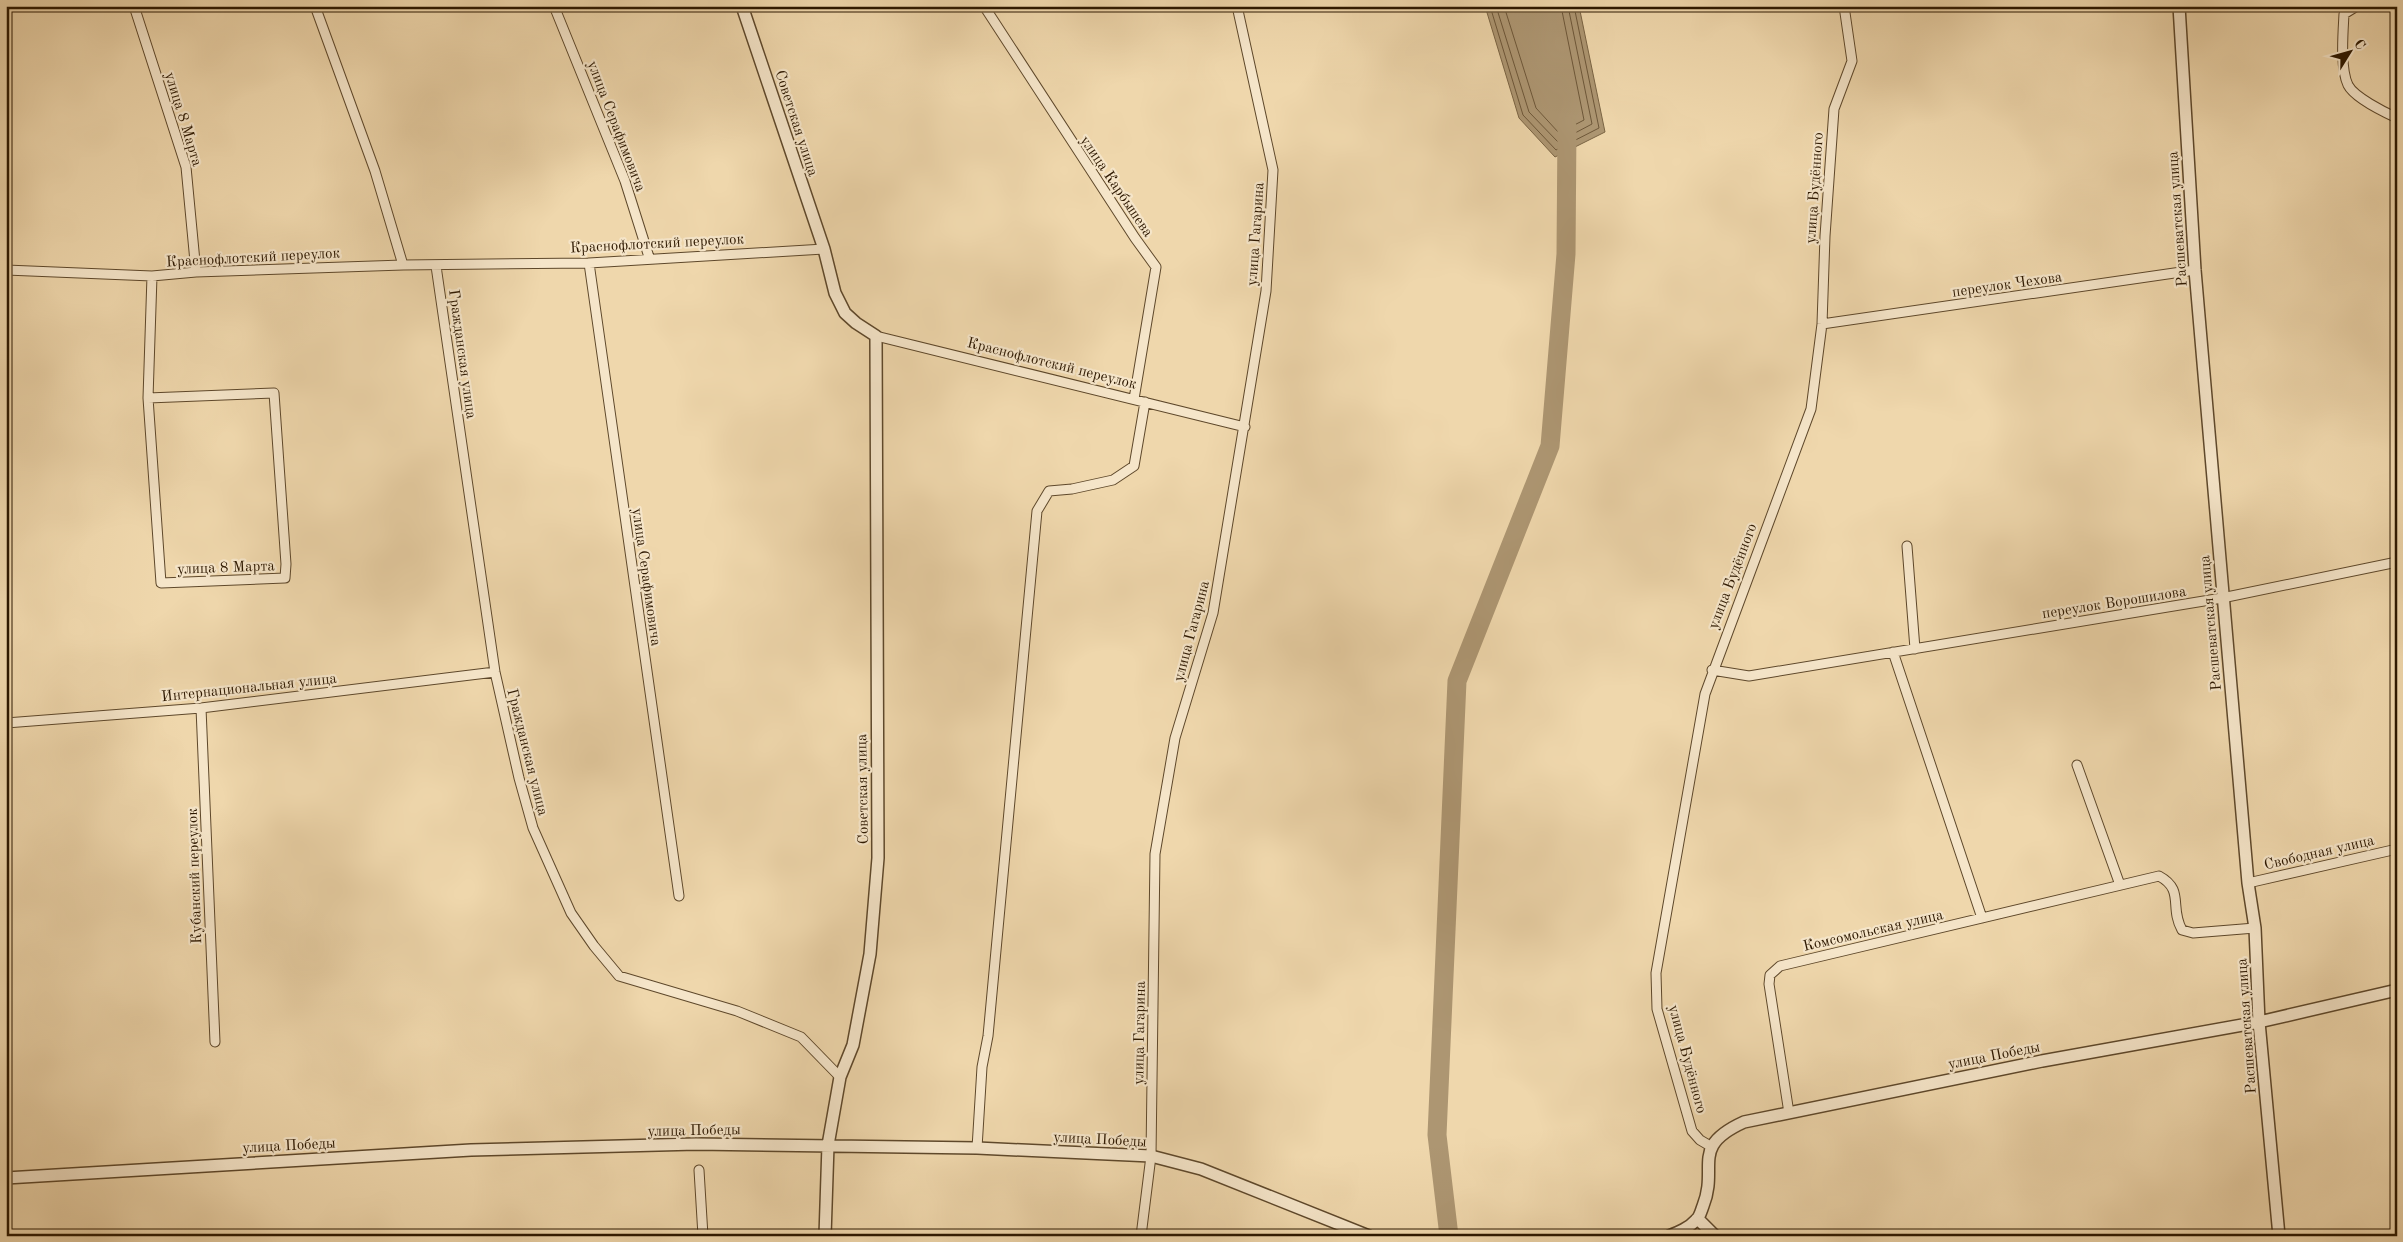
<svg xmlns="http://www.w3.org/2000/svg" width="2403" height="1242" font-family="'Old Standard TT',serif">
	<style>
		.water { fill: #ad9672; stroke: #7a6444 }
		.lines { fill: none; stroke-linecap: round; stroke-linejoin: round }
		.shore { stroke: #6d5739; stroke-width: 1 }
		.river { stroke: #ad9672; stroke-width: 19 }
		.minor-casing { stroke: #5e482b; stroke-width: 11 }
		.tertiary-casing { stroke: #5e482b; stroke-width: 14 }
		.minor { stroke: #f5e5c9; stroke-width: 9 }
		.tertiary { stroke: #f5e5c9; stroke-width: 11 }
		.labels { text-anchor: middle; stroke-width: 4.5; stroke-linejoin: round; paint-order: stroke }
		.street-label { font-size: 15px; fill: #2d1800; stroke: #f5e5c9 }
	</style>
	<rect width="100%" height="100%" fill="#efd7ac"/>
	<filter id="stains"><feTurbulence type="fractalNoise" baseFrequency=".004" numOctaves="4"/><feColorMatrix values="0 0 0 0 .2 0 0 0 0 .09 0 0 0 0 .02 0 0 0 .5 -.17"/></filter>
	<radialGradient id="worn" r=".72"><stop offset=".6" stop-color="#630" stop-opacity="0"/><stop offset="1" stop-color="#630" stop-opacity=".3"/></radialGradient>
	<path class="water" d="M1485,6H1579L1605,132L1555,157L1519,118Z"/>
	<g class="lines">
		<path class="shore" d="M1490,6L1523,115L1556,150L1599,128L1574,6
			M1496,6L1529,112L1558,142L1592,124L1568,6
			M1504,6L1536,108L1559,133L1584,120L1561,6"/>
		<path class="river" d="M1449,1236L1437,1135L1457,681L1550,446L1566,254L1567,126"/>
		<defs>
			<path id="minor" d="M134,6L186,167L196,272
				M315,6L375,171L403,265
				M554,6L625,181L649,257
				M984,6L1135,238L1156,267L1134,399
				M2357,6L2344,14C2343,33 2340,68 2348,85C2354,97 2384,112 2397,118
				M589,263L679,896
				M436,266L495,672L519,778L533,828L571,913L594,946L619,976L737,1011L801,1037L840,1077
				M6,270L152,276L196,272L403,265L589,263L824,249
				M1822,324L2195,270
				M876,336L1245,427
				M148,398L274,393L286,564L285,578L161,583L148,398L152,276
				M1907,546L1915,649
				M1893,652L1982,918
				M1712,670L1749,676L2222,598L2397,562
				M201,708L215,1042
				M6,723L201,708L495,672
				M2077,765L2120,885
				M2248,883L2397,849
				M1789,1113L1769,984L1770,975L1780,966L2159,876C2185,890 2169,907 2182,930L2193,933L2255,928
				M1712,1147L1700,1140L1692,1131L1657,1009L1656,973L1705,694L1811,409L1822,324L1825,236L1834,109L1852,61L1844,6
				M977,1148L982,1067L988,1036L1037,511L1049,491L1072,489L1113,480L1134,466L1145,402
				M699,1170L703,1236
				M1141,1236L1151,1156L1155,854L1175,738L1213,613L1266,291L1273,170L1237,6"/>
			<path id="tertiary" d="M742,6L824,249L835,293L845,313L856,323L876,336L878,858L870,954L853,1045L840,1077L828,1145L825,1236
				M2179,6L2195,270L2248,883L2255,928L2259,1022L2279,1236
				M6,1178L471,1150L696,1144L977,1148L1151,1156L1201,1169L1369,1236
				M1698,1219L1715,1236
				M1669,1236C1679,1232 1689,1228 1696,1220C1700,1217 1701,1211 1703,1206C1719,1166 1689,1147 1744,1122L2042,1061L2259,1022L2397,990"/>
		</defs>
		<use href="#minor" class="minor-casing"/>
		<use href="#tertiary" class="tertiary-casing"/>
		<use href="#minor" class="minor"/>
		<use href="#tertiary" class="tertiary"/>
	</g>
	<g class="labels">
		<g class="street-label">
			<text transform="translate(184 119) rotate(73)" y="5">улица 8 Марта</text>
			<text transform="translate(797 123) rotate(72)" y="5">Советская улица</text>
			<text transform="translate(617 126) rotate(69)" y="5">улица Серафимовича</text>
			<text transform="translate(1117 186) rotate(56)" y="5">улица Карбышева</text>
			<text transform="translate(1814 188) rotate(-86)" y="5">улица Будённого</text>
			<text transform="translate(2177 219) rotate(-94)" y="5">Расшеватская улица</text>
			<text transform="translate(1255 234) rotate(-86)" y="5">улица Гагарина</text>
			<text transform="translate(657 243) rotate(-3)" y="5">Краснофлотский переулок</text>
			<text transform="translate(253 257) rotate(-3)" y="5">Краснофлотский переулок</text>
			<text transform="translate(2007 284) rotate(-8)" y="5">переулок Чехова</text>
			<text transform="translate(463 354) rotate(82)" y="5">Гражданская улица</text>
			<text transform="translate(1052 363) rotate(14)" y="5">Краснофлотский переулок</text>
			<text transform="translate(226 567) rotate(-2)" y="5">улица 8 Марта</text>
			<text transform="translate(1732 576) rotate(-69)" y="5">улица Будённого</text>
			<text transform="translate(647 577) rotate(82)" y="5">улица Серафимовича</text>
			<text transform="translate(2114 602) rotate(-9)" y="5">переулок Ворошилова</text>
			<text transform="translate(2210 623) rotate(-95)" y="5">Расшеватская улица</text>
			<text transform="translate(1191 631) rotate(-75)" y="5">улица Гагарина</text>
			<text transform="translate(249 687) rotate(-6)" y="5">Интернациональная улица</text>
			<text transform="translate(528 752) rotate(76)" y="5">Гражданская улица</text>
			<text transform="translate(862 789) rotate(-91)" y="5">Советская улица</text>
			<text transform="translate(2319 852) rotate(-13)" y="5">Свободная улица</text>
			<text transform="translate(194 876) rotate(-92)" y="5">Кубанский переулок</text>
			<text transform="translate(1873 930) rotate(-13)" y="5">Комсомольская улица</text>
			<text transform="translate(2246 1026) rotate(-94)" y="5">Расшеватская улица</text>
			<text transform="translate(1139 1033) rotate(-89)" y="5">улица Гагарина</text>
			<text transform="translate(1994 1055) rotate(-11)" y="5">улица Победы</text>
			<text transform="translate(1688 1059) rotate(75)" y="5">улица Будённого</text>
			<text transform="translate(694 1130) rotate(-1)" y="5">улица Победы</text>
			<text transform="translate(1100 1139) rotate(3)" y="5">улица Победы</text>
			<text transform="translate(289 1145) rotate(-3)" y="5">улица Победы</text>
		</g>
	</g>
	<rect width="2403" height="1242" fill="none" stroke="#efd7ac" stroke-width="25"/>
	<rect x="8" y="8" width="2388" height="1227" fill="none" stroke="#2d1800" stroke-width="2.5"/>
	<rect x="12" y="12" width="2378" height="1217" fill="none" stroke="#2d1800"/>
	<g transform="translate(2350 52) rotate(53)" stroke="#f5e5c9" stroke-width="4" paint-order="stroke">
	<path d="M0-4L9 19L0 12L-9 19Z" fill="#2d1800"/>
	<text y="-8" font-size="14" font-weight="bold" text-anchor="middle" fill="#2d1800">С</text>
	</g>
	<rect width="100%" height="100%" filter="url(#stains)"/>
	<rect width="100%" height="100%" fill="url(#worn)"/>
</svg>
